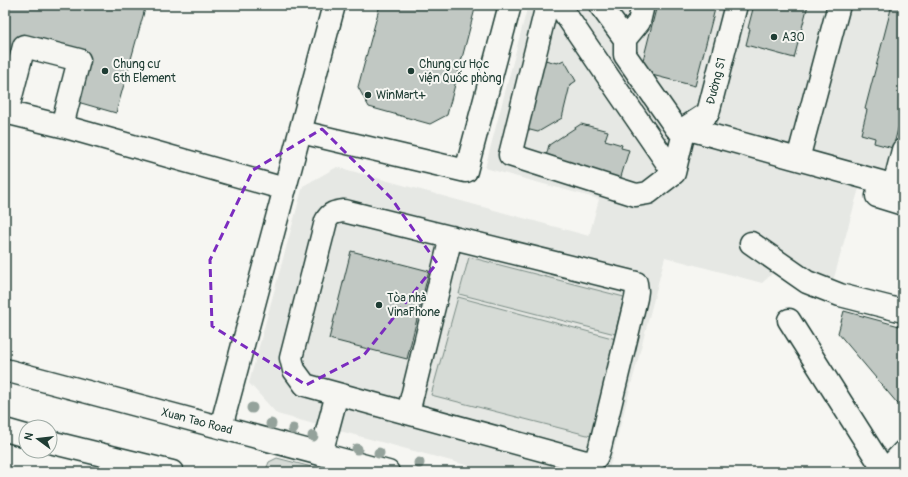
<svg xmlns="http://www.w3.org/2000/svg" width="908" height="477" font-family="Pangolin,sans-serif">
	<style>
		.built { fill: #e6e8e4 }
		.green { fill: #d6dbd6; stroke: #7a8c85 }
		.building { fill: #c1c8c3; stroke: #1f3d34 }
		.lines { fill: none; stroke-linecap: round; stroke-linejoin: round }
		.minor-casing { stroke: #1f3d34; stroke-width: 25 }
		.major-casing { stroke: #1f3d34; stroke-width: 25 }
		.minor { stroke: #f6f6f2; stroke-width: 22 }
		.major { stroke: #f6f6f2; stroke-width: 22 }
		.tree { fill: #94a29b }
		.marked { fill: none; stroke: #7b2cbf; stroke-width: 3; stroke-dasharray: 8 5; stroke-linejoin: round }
		.poi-dot { fill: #1f3d34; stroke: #f6f6f2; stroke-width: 1.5 }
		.labels { text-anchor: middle; stroke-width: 4; stroke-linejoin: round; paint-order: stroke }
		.poi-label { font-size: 12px; fill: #1f3d34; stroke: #f6f6f2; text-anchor: start }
		.street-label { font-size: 12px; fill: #1f3d34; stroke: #f6f6f2 }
	</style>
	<rect width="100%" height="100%" fill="#f6f6f2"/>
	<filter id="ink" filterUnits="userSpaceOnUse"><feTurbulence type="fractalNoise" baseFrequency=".025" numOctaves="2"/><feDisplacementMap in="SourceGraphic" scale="8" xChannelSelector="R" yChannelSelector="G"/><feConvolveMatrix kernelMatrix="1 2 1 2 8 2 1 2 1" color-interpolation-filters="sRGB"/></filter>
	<g filter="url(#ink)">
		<path class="built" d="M528,5H903V199L859,188L832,285L784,263L762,283L665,257L608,472H492L277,414L249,383L303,186L337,167L589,236L599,199L485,168Z"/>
		<path class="green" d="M469,257L624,297L615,334L459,294Z
			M458,297L616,339L591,436L431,395Z
			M277,458L331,472H265L269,462Z"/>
		<path class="building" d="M5,5H146L116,113L74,101L87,57L18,38L5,86Z
			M380,5H476L447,115L430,124L369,107L358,87Z
			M657,5H716L695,86L640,72Z
			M754,5H808L794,58L746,45L750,29L748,28Z
			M892,5H903V110L893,148L874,143L875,138L861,134L867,110L865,109Z
			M541,59L557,63L564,60L576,81L570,85L562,118L538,132L522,128Z
			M581,124L608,131L605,140L622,145L621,148L629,150L620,180L545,160L549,145Z
			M351,251L429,271L407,359L329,339Z
			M844,311L903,327V410L838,333Z"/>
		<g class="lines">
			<defs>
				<path id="minor" d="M547,5L510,155L636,195L648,193L674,173L685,128L903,188
					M559,5L674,173
					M600,5L625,39L639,22L643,5
					M625,39V55L676,128H685L708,113L736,5
					M5,112L62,126L285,189
					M7,112L24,46L79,60L62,126
					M301,132L466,171L510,5
					M798,159L839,5
					M894,185L903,150
					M877,196L903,204
					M344,211L636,283L637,291L636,298L601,443C598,454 598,461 586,462L305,385L294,370L291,358L326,221C330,213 335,212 344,211Z
					M751,243L807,282L840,295L903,311
					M789,320L885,472
					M408,413L451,237
					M221,427L334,5
					M321,454L337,394
					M885,471L903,452"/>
				<path id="major" d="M5,370L388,472
					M5,430L26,436
					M50,442L172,472"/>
			</defs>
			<use href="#minor" class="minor-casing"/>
			<use href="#major" class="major-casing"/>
			<use href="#minor" class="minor"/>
			<use href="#major" class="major"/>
		</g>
		<g class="tree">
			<circle cx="252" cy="408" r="5.5"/>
			<circle cx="271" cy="424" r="5.5"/>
			<circle cx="293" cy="429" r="5.5"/>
			<circle cx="313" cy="436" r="5.5"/>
			<circle cx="357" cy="449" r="5.5"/>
			<circle cx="379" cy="453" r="5.5"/>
			<circle cx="419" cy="463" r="5.5"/>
		</g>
	</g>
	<path class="marked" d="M322,129L391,198L437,263L364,355L306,385L212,326L210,260L253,170Z"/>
	<g class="poi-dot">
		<circle cx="774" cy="37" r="4"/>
		<circle cx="105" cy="71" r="4"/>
		<circle cx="411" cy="71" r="4"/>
		<circle cx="368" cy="95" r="4"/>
		<circle cx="379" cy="305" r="4"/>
	</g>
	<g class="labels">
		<g class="poi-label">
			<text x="782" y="41">A30</text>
			<text x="113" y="68">Chung cư<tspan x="113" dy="14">6th Element</tspan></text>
			<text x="419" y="68">Chung cư Học<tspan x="419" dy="14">viện Quốc phòng</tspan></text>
			<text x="376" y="99">WinMart+</text>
			<text x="387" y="302">Tòa nhà<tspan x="387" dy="14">VinaPhone</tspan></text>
		</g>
		<g class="street-label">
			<text transform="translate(716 81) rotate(-76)" y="4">Đường S1</text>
			<text transform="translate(197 421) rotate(15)" y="4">Xuan Tao Road</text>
		</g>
	</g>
	<rect width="908" height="477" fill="none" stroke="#f6f6f2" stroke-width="20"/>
	<rect x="10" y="10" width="888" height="457" fill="none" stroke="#1f3d34" stroke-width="1.5" filter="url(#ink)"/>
	<g transform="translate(38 439) rotate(285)"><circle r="19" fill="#f6f6f2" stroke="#a0aca6"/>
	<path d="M0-3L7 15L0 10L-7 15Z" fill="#1f3d34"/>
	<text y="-6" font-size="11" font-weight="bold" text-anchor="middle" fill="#1f3d34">N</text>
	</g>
</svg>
